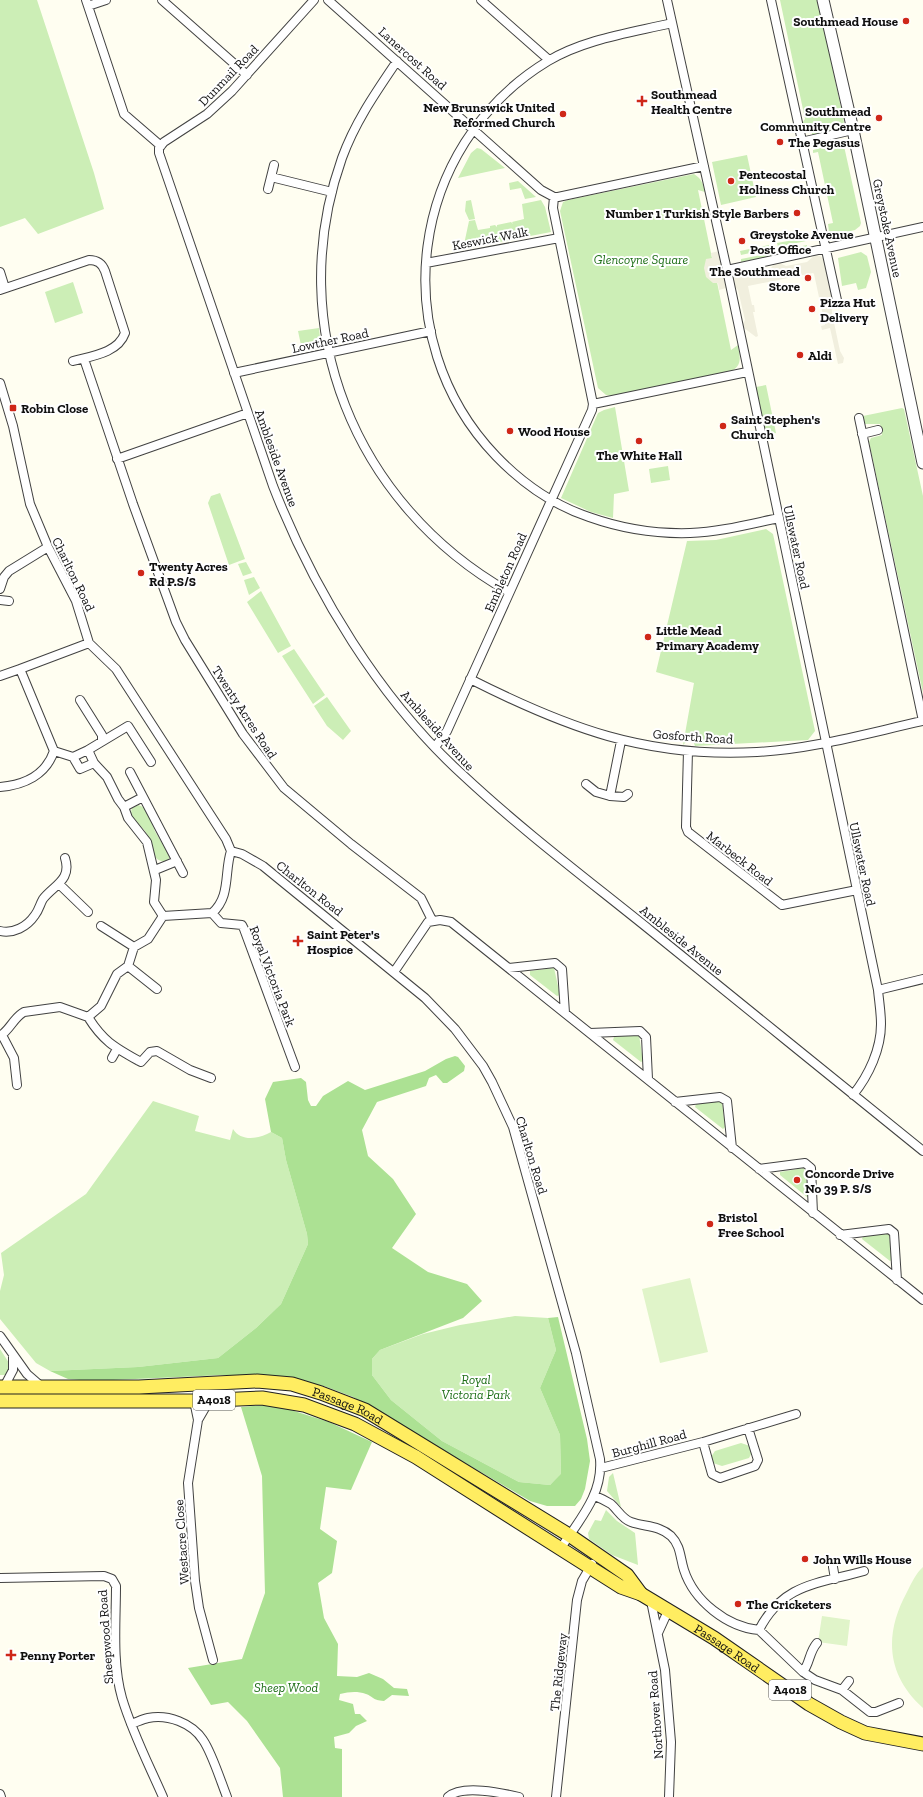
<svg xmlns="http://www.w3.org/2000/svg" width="923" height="1797" font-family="'Zilla Slab',serif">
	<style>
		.green { fill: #cceeb6 }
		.forest { fill: #ace193 }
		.pitch { fill: #e0f4c9 }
		.plaza { fill: #f1efde }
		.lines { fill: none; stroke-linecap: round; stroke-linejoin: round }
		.minor-casing { stroke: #424242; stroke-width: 10 }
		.tertiary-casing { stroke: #424242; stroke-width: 13 }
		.primary-casing { stroke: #202020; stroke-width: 15 }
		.minor { stroke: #fff; stroke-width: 8 }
		.tertiary { stroke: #fff; stroke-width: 11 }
		.primary { stroke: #ffed61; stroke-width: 13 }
		.poi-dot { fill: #cf2718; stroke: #fff; stroke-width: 1.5 }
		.labels { text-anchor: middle; stroke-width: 4; stroke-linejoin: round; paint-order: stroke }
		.shield { fill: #fff; stroke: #575757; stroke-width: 1 }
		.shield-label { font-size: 12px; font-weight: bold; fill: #0f0f0f }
		.poi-label { font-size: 13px; font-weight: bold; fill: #0f0f0f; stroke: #fff; text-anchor: start }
		.street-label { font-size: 13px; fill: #0f0f0f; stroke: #fff }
		.park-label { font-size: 13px; font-style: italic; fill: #1e6f18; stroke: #fff }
	</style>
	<rect width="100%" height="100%" fill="#fffef1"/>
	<path class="green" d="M0,0H37L94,173L104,209L38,234L25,218L0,227Z
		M780,0H818L844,122L840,128L812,136V133L805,130L803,122L805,119Z
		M841,143L844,146L861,223L860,226L855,230L833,235L829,232L828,224L833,223L818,152L813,153V150Z
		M477,148L481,149L505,168L458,178L471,153Z
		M747,155L756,197L721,205L712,162Z
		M694,174C702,179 703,184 705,192L698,190L731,350L738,345C740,357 743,367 729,372L612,396L606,395L598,388L560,211L563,202L568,200Z
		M518,181L536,197L525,199L521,188L510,190L509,183Z
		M471,200L475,219L469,220L465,211L466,201Z
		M541,200L545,207L551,232L463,249L469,221L475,220L478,230L490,228V226L495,225L497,227V225L511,222L513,224L512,222L524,219L522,204Z
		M805,238L806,241L778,247L777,243Z
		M769,245V249L741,255L740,251Z
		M807,245V248L779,254V251Z
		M861,252L867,256L871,272L866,288L858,290L856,283L842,286L838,258Z
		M771,253L772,256L741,262V259Z
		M73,282L83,313L55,323L45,292Z
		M319,328L320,338L318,345L314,348L302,350L298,331Z
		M766,385L776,433L766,435L756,387Z
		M615,407L629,491L614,494L613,518L591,512L561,498L598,413L604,410Z
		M902,408L904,409L923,496V693L869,442L871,438L882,435L880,424H864L863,416Z
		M668,466L670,480L651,483L649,469Z
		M220,493L245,559L229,565L208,503L211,496Z
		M766,529L773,534L815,731L808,740L695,746L693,741H687L683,745L694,683L656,672L687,541L716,540Z
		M246,562L252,573L243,576L238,564Z
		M254,577L260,588L249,595L244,580Z
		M261,591L291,646L278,653L247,602Z
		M294,649L325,695L313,704L282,656Z
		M327,697L351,731L343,740L327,726L314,706Z
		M138,805C151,808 151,824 156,833C160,841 166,847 170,855L168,861C163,862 159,861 156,858C150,851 150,839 145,831C139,823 128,819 132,808Z
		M554,968L560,995L557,996L530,975V971Z
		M638,1033L639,1035L643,1061L641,1062L613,1040L614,1037Z
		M720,1100L722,1101L725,1127L723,1129L695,1107L696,1104Z
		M153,1101L199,1116L195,1131L230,1140L233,1129C241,1142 259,1139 271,1132L282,1138L286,1160L307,1234L308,1244L281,1304L256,1328L218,1358L138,1367L50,1371L36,1363L0,1319V1291L4,1275L1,1253L86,1194Z
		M804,1168L810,1196L807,1197L780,1175V1172Z
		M887,1232L889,1234L892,1260L890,1261L862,1239L863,1236Z
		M515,1316L548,1318L556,1350L540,1388L560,1435L561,1475L550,1485L519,1482L442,1441L391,1400L372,1375V1359L380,1350L423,1334L460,1325Z
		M0,1349L11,1366L7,1375H0Z
		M741,1443L750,1446L752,1452L749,1458L722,1466L713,1463L711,1457L715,1451Z
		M613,1473L621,1507L607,1491L609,1477Z
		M606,1510L617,1521L635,1533L638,1565L612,1555L589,1539L588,1533L595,1520L601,1521Z"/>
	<path class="forest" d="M455,1056L458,1057L465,1066L464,1071L447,1083H443L436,1075L429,1078L426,1086L377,1102L362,1130L368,1156L393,1179L416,1214L392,1248L428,1272L467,1284L482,1301L463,1318L380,1350L372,1359V1375L391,1400L442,1441L519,1482L550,1485L561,1474L560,1435L540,1388L556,1350L548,1318L558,1317L587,1439L590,1461L585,1489L581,1499L575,1506H547L530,1501L353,1397L324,1386L274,1376L223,1375L91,1381L68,1379L50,1371L138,1367L218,1358L256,1328L281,1304L308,1244L307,1234L286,1160L282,1138L271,1132L265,1099L273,1082L301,1078L306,1082L308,1100L311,1106H316L323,1096L348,1081L365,1090L425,1071L446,1059Z
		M264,1405L291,1410L329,1422L372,1442L351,1490L326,1487L320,1529L337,1541L332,1573L318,1583L324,1618L338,1644L337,1676L357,1677L369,1673L383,1679L394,1688L407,1689L409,1696L392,1695L384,1701C372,1700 374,1697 366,1694C357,1691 349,1692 340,1694L339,1700L353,1704L355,1714H360L367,1721L356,1726L349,1733L334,1737L335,1748L342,1749V1797H283L280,1768L247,1721L228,1702L211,1705L188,1668L242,1659L265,1593L262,1476L241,1407Z"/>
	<path class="pitch" d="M690,1278L708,1352L660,1363L642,1289Z
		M923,1567V1708C886,1675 884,1634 907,1592C911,1584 916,1573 923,1567Z
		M822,1616L850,1620L847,1646L818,1642Z"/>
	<path class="plaza" d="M719,251L726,288L719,290L718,283H713L706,277L704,268L706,259L712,258L711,253Z
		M815,255L820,256L824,259L831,289L832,313L840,351L844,358L843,363L838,364L830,328L822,330L821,326L825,325L814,274L813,273L748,286L752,305H754L755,312H753L758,336L756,337L744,328L743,324L745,320L738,290L735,287L733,279L735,274L742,271L747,274L771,268L774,264L780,263L786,266L807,262Z"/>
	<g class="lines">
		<defs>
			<path id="minor" d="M86,0L124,114L161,146
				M162,0L247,75
				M314,0L232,91L207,114L164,142L159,148V153L273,486C314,591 380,700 464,776C523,831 588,880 650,930C741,1004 832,1077 923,1151
				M328,0L541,190L554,197
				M481,0L549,60
				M667,0L727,270L878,990C879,1001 881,1012 881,1024C881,1049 869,1075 853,1095
				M771,0L837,300
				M88,6L106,0
				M672,23C630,33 585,39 548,61C408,146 384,339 496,456C522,483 553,505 589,517C620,528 657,534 690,533C720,532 750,524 779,518
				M397,61C376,92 355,122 342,158C282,327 355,505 509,592
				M801,142L853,130
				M274,165L271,177L332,192
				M704,166L558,197H554L553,208L593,404L747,372
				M268,189L271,177
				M426,263L559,238
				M727,270L923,227
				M0,272L5,288
				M0,290L89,260C97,260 102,263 105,271L125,333C118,353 92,356 73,361
				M84,359L133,504L176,622L185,640L243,734L284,788L351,844L421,898L432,920
				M234,373L431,331
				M0,383L13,426L30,504L48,547L76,601L89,643L116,669L226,839L231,851L242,854L263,866L425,998L455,1029L483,1066L492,1082L513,1127L576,1353L600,1459C603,1495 579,1520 561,1548
				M859,418L923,721
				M862,434L878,430
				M117,459L248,413
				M0,589L4,577L9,571L48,547
				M0,600L9,601
				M89,643L20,669L54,751L73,757L88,750L94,763L107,777L118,799L124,807L128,818L147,842L156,880L154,902L163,916
				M0,676L20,669
				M470,679C567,728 646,758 757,752C813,749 868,733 923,721
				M80,700L102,735V741
				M621,741L610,796L624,797L628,794
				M435,747L447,731L592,410L593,404
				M88,750L128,726L151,762
				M688,751L686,827L688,832L782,905L857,890
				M73,757L80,769L94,763
				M130,772L183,873
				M586,784L596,792L610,796
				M0,787C24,785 46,775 54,751
				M124,807L143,797
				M155,870L177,861
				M60,885L88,912
				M212,913L221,923L242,925L244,929L295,1067
				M101,926L134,947
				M0,931C13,934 27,927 35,915C39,910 40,904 43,899C54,885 72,880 65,858
				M128,966L157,989
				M509,968L555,963L562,969L565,1013
				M394,972L428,922L440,920L451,922L923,1300
				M878,990L923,979
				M590,1033L640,1031L646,1037L648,1079
				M2,1035L14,1058L17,1085
				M0,1036C10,1030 14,1017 24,1012L60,1007L88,1017
				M112,1058L117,1049
				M211,1078L190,1070L157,1051L150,1052L141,1062L139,1061C114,1047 103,1041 88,1017L101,1006L117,974L128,966L134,947L148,939L163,916L212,913C231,897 224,872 231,851
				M675,1102L720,1097L727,1101L732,1148
				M759,1169L805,1163L811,1168L813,1213
				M840,1235L889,1229L894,1233L897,1280
				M0,1336L27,1374L42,1387
				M4,1387L13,1370V1355
				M194,1401L198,1420L188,1483L195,1581L199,1608L213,1660
				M198,1420L209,1401
				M703,1442L712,1474L720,1478L755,1466L758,1460L748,1428
				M601,1468L703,1442L796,1414
				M595,1496C600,1498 606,1501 611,1504C618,1510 622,1519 631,1522C645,1527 659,1525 671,1536C681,1546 680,1558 684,1570C694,1601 727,1627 759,1630
				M833,1567L835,1579
				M864,1571C818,1584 783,1583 759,1630L803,1672L815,1680L842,1690L870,1712H876L899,1703
				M0,1578L104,1576L112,1579L116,1586C116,1622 112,1663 122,1698C132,1732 149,1765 163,1797
				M651,1601L665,1670L671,1742L669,1797
				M658,1633L668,1611
				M803,1672C810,1663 809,1652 817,1643
				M842,1690L849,1681
				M131,1724C137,1722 143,1719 148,1718C168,1714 192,1723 203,1740C212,1753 221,1782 227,1797
				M0,1794L1,1797
				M448,1797C462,1784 502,1793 519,1797
				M556,1797L577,1600L582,1581L592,1564"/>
			<path id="tertiary" d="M823,0L853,130L923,463"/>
			<g id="primary">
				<path id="s1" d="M0,1387H139L257,1381L292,1384L321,1393L365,1410L569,1535L627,1575L641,1594"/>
				<path id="s2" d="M0,1401H194L262,1398L304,1405L355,1424L416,1457L621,1587L641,1594L714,1638L809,1704L841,1722L865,1733L923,1744"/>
			</g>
		</defs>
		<use href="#minor" class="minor-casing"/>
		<use href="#tertiary" class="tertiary-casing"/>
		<use href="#primary" class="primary-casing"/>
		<use href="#minor" class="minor"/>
		<use href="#tertiary" class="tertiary"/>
		<use href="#primary" class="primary"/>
	</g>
	<g class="poi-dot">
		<circle cx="906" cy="21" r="4"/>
		<path d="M640 95h4v4h4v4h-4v4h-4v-4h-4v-4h4z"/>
		<circle cx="563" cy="114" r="4"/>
		<circle cx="879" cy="118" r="4"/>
		<circle cx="780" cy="142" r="4"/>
		<circle cx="731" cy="181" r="4"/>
		<circle cx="797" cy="213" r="4"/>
		<circle cx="742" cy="241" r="4"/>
		<circle cx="808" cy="278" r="4"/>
		<circle cx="812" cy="309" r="4"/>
		<circle cx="800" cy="355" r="4"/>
		<rect x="9" y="404" width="8" height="8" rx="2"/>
		<circle cx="723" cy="426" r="4"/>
		<circle cx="510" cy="431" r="4"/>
		<circle cx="639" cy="441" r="4"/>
		<circle cx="141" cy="573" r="4"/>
		<circle cx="648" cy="637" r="4"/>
		<path d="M296 935h4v4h4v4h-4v4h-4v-4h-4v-4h4z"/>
		<circle cx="797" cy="1180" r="4"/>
		<circle cx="710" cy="1224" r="4"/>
		<circle cx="805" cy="1559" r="4"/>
		<circle cx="738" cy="1604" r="4"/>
		<path d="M9 1649h4v4h4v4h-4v4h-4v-4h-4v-4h4z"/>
	</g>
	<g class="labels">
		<g class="shield">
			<rect x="193" y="1390" width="42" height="20" rx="3"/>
			<rect x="769" y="1680" width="42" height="20" rx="3"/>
		</g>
		<g class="shield-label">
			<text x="214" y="1404">A4018</text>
			<text x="790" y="1694">A4018</text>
		</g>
		<g class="poi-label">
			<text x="898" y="26" text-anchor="end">Southmead House</text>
			<text x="651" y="99">Southmead<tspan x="651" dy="15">Health Centre</tspan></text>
			<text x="555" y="112" text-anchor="end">New Brunswick United<tspan x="555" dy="15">Reformed Church</tspan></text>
			<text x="871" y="116" text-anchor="end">Southmead<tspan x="871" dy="15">Community Centre</tspan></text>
			<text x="788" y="147">The Pegasus</text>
			<text x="739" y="179">Pentecostal<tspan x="739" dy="15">Holiness Church</tspan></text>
			<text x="789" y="218" text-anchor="end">Number 1 Turkish Style Barbers</text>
			<text x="750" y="239">Greystoke Avenue<tspan x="750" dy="15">Post Office</tspan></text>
			<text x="800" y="276" text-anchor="end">The Southmead<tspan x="800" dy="15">Store</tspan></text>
			<text x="820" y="307">Pizza Hut<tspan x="820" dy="15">Delivery</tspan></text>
			<text x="808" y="360">Aldi</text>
			<text x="21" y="413">Robin Close</text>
			<text x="731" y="424">Saint Stephen's<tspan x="731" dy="15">Church</tspan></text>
			<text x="518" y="436">Wood House</text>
			<text x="639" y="460" text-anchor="middle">The White Hall</text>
			<text x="149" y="571">Twenty Acres<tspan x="149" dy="15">Rd P.S/S</tspan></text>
			<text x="656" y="635">Little Mead<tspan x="656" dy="15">Primary Academy</tspan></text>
			<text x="307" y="939">Saint Peter's<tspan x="307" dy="15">Hospice</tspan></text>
			<text x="805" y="1178">Concorde Drive<tspan x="805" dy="15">No 39 P. S/S</tspan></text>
			<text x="718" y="1222">Bristol<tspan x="718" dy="15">Free School</tspan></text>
			<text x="813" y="1564">John Wills House</text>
			<text x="746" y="1609">The Cricketers</text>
			<text x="20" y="1660">Penny Porter</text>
		</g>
		<g class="street-label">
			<text transform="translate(413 58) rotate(42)" y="5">Lanercost Road</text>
			<text transform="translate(228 75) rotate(-46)" y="5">Dunmail Road</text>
			<text transform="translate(888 228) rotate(78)" y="5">Greystoke Avenue</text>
			<text transform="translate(490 238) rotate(-11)" y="5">Keswick Walk</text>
			<text transform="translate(330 340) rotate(-12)" y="5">Lowther Road</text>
			<text transform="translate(277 458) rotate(70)" y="5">Ambleside Avenue</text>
			<text transform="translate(797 547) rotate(78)" y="5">Ullswater Road</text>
			<text transform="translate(505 572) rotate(-66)" y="5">Embleton Road</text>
			<text transform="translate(74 574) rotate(64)" y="5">Charlton Road</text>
			<text transform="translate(245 712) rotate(57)" y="5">Twenty Acres Road</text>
			<text transform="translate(438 730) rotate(48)" y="5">Ambleside Avenue</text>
			<text transform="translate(693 736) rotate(4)" y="5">Gosforth Road</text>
			<text transform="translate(740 858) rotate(38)" y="5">Marbeck Road</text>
			<text transform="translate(863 864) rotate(78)" y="5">Ullswater Road</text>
			<text transform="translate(310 888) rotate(38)" y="5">Charlton Road</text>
			<text transform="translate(682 940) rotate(39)" y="5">Ambleside Avenue</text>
			<text transform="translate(273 976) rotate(69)" y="5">Royal Victoria Park</text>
			<text transform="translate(532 1155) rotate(73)" y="5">Charlton Road</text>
			<text dy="5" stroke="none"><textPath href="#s1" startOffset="352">Passage Road</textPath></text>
			<text transform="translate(649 1443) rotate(-15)" y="5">Burghill Road</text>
			<text transform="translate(181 1542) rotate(-94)" y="5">Westacre Close</text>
			<text transform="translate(105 1637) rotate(-94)" y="5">Sheepwood Road</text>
			<text dy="5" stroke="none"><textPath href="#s2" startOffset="794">Passage Road</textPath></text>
			<text transform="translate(558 1672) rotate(-84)" y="5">The Ridgeway</text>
			<text transform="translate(655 1715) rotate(-94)" y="5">Northover Road</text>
		</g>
		<g class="park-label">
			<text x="641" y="264">Glencoyne Square</text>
			<text x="476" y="1384">Royal<tspan x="476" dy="15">Victoria Park</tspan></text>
			<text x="286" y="1692">Sheep Wood</text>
		</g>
	</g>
</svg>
